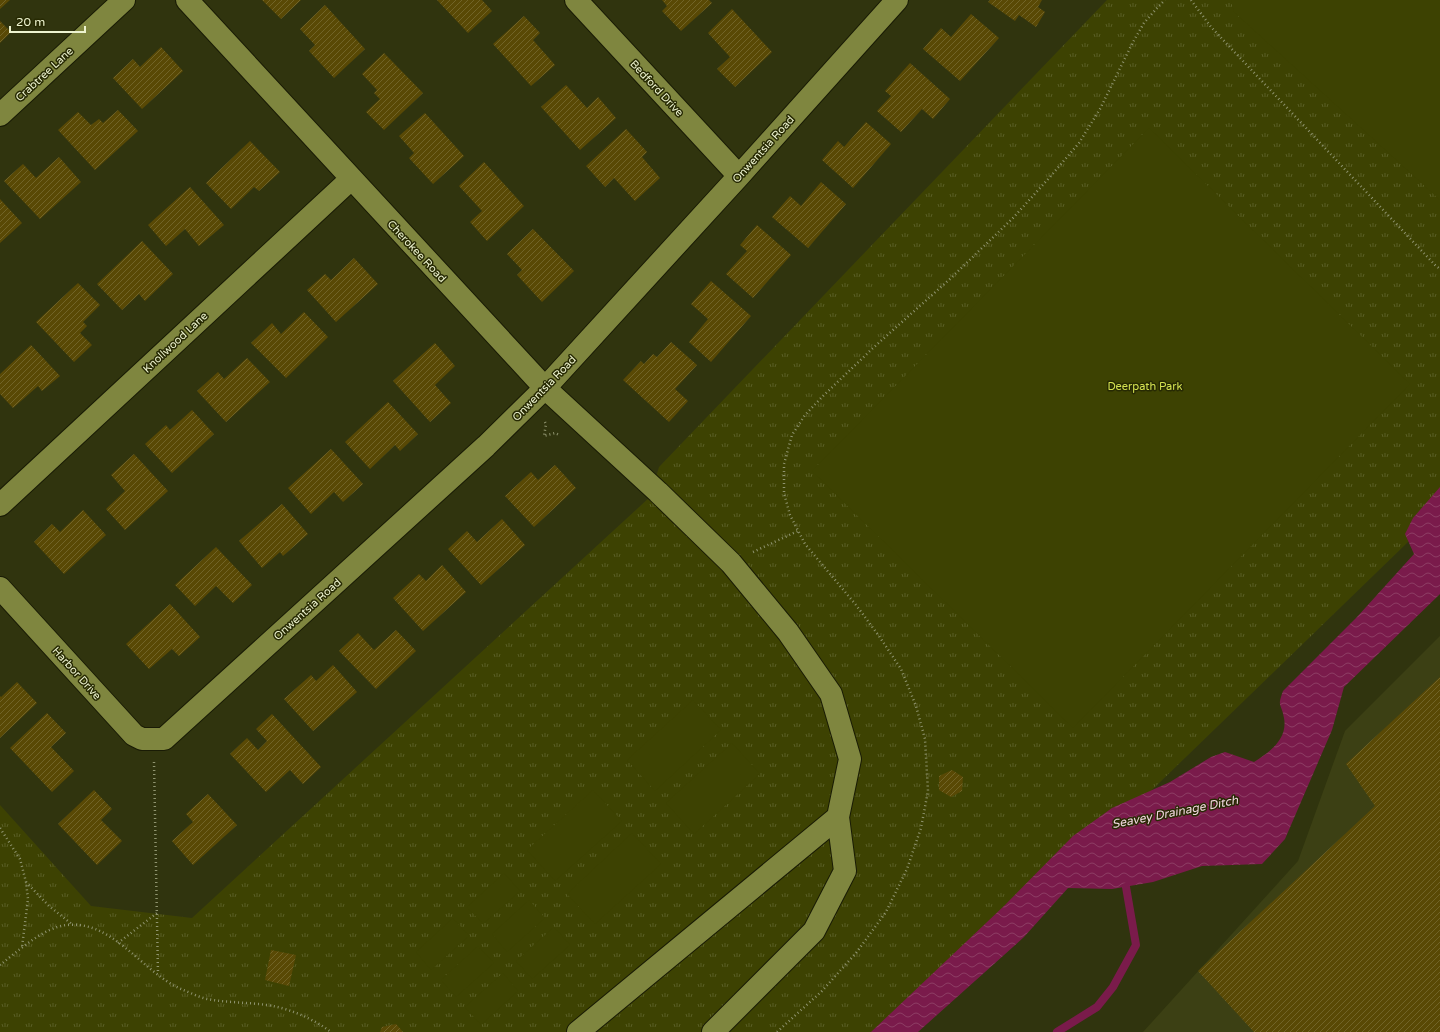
<svg xmlns="http://www.w3.org/2000/svg" width="1440" height="1032" font-family="'Varela Round',sans-serif">
	<style>
		.built { fill: #3c4014 }
		.park { fill: url(#park-tufts) }
		.pitch { fill: #3d4202 }
		.water { fill: url(#water-waves) }
		.lines { fill: none; stroke-linecap: round; stroke-linejoin: round }
		.stream { stroke: #7a1b4b; stroke-width: 8 }
		.building { fill: url(#building-hatch) }
		.street-casing { stroke: #191b05; stroke-width: 24 }
		.path { stroke: #8f946f; stroke-width: 2.5; stroke-dasharray: 1 3; stroke-linecap: butt }
		.street { stroke: #7f863f; stroke-width: 22 }
		.labels { text-anchor: middle; stroke-width: 3; stroke-linejoin: round; paint-order: stroke }
		.street-label { font-size: 11px; fill: #edf3cf; stroke: #272a03 }
		.park-label { font-size: 11px; fill: #d4e150; stroke: #272a03 }
		.water-label { font-size: 12px; font-style: italic; fill: #f2d7e0; stroke: #272a03 }
	</style>
	<defs>
		<pattern id="park-tufts" width="24" height="20" patternUnits="userSpaceOnUse"><rect width="24" height="20" fill="#3d4202"/><path d="M3 7l-1-3M5 7V3M7 7l1-3M15 17l-1-3M17 17v-4M19 17l1-3" fill="none" stroke="#595e26"/></pattern>
		<pattern id="water-waves" width="16" height="10" patternUnits="userSpaceOnUse"><rect width="16" height="10" fill="#7a1b4b"/><path d="M0 5q4-4 8 0t8 0" fill="none" stroke="#8d3d64"/></pattern>
		<pattern id="building-hatch" width="6" height="6" patternUnits="userSpaceOnUse"><rect width="6" height="6" fill="#594905"/><path d="M-1 1l2-2M0 6l6-6M5 7l2-2" fill="none" stroke="#716428"/></pattern>
	</defs>
	<rect width="100%" height="100%" fill="#30340e"/>
	<path class="built" d="M1440,636V1032H1143L1298,861L1345,731Z"/>
	<path class="park" d="M1107,0H1440V511L902,1032H0V805L91,906L192,918L650,497L659,467Z"/>
	<path class="pitch" d="M1231,0H1440V200L1234,12Z
		M1149,128L1410,384L1073,728L812,471Z
		M693,700L721,730L655,791L627,760Z
		M732,743L760,774L694,834L666,803Z
		M593,790L622,821L555,881L527,850Z
		M632,833L661,864L595,924L567,894Z
		M504,873L520,891L483,924L467,907Z
		M529,900L545,918L507,952L492,934Z
		M453,918L469,936L431,970L416,952Z
		M554,927L570,945L532,979L516,961Z
		M478,946L494,963L456,997L441,980Z
		M503,973L518,991L481,1025L465,1007Z"/>
	<path class="water" d="M1440,487V594L1344,687L1332,730L1285,839L1262,864L1202,866L1153,882L1112,889L1068,888L1024,937L918,1032H871L1005,905L1073,836L1112,808L1170,782L1211,757L1225,752L1254,762C1270,752 1288,739 1284,718C1281,702 1277,708 1283,691L1357,617L1414,554L1405,534L1413,518Z"/>
	<g class="lines">
		<path class="stream" d="M1057,1032L1097,1007L1113,987L1136,945L1126,887"/>
	</g>
	<path class="building" d="M0,0H10L0,9Z
		M262,0H301L281,19Z
		M437,0H482L492,11L468,33Z
		M662,0H709L712,3L681,31L662,11L667,6Z
		M990,0H1042L1038,7L1045,12L1036,27L1019,15L1015,21L988,2Z
		M325,5L365,49L334,78L309,51L315,45L300,29Z
		M732,9L772,52L735,87L717,69L730,57L708,33Z
		M971,14L999,38L960,81L923,49L941,28L951,37Z
		M524,16L540,33L533,40L555,65L531,86L493,44Z
		M0,21L11,32L0,43Z
		M161,47L183,71L142,109L113,78L133,59L140,67Z
		M384,53L423,93L384,130L366,112L380,99L374,93L377,90L362,74Z
		M910,63L950,99L933,119L922,109L901,132L877,111L891,96L885,91Z
		M566,85L587,108L598,97L616,118L580,150L541,107Z
		M118,110L138,131L95,170L58,130L78,112L91,125L99,119L103,123Z
		M425,113L464,156L433,184L409,158L414,153L399,136Z
		M866,122L891,144L853,188L822,160L838,141L844,147Z
		M626,129L647,152L642,157L660,178L635,201L614,178L605,187L586,166Z
		M250,141L280,172L259,191L254,187L231,209L206,183Z
		M59,157L81,182L40,219L4,181L23,164L36,178Z
		M484,162L524,206L487,241L470,222L482,211L459,186Z
		M821,182L846,204L808,248L772,217L790,196L801,206Z
		M190,187L224,225L199,246L185,229L166,246L148,225Z
		M0,199L22,223L0,243Z
		M757,225L791,255L753,298L726,274L747,251L740,245Z
		M533,229L574,271L542,302L517,275L522,270L507,254Z
		M142,241L173,274L145,301L139,294L122,310L97,284Z
		M354,258L378,284L336,322L307,290L325,274L331,280Z
		M711,281L751,316L711,362L689,342L708,319L691,304Z
		M78,283L100,305L83,322L87,326L80,333L92,345L74,362L36,322Z
		M304,312L328,337L286,378L251,343L272,323L281,334Z
		M671,342L697,365L675,389L688,401L669,422L623,380L641,361L644,364L653,354L657,357Z
		M435,343L455,366L435,385L451,403L430,422L393,381Z
		M31,345L60,376L42,391L38,386L13,408L0,394V374Z
		M247,358L270,382L226,422L197,391L218,372L224,379Z
		M388,402L418,434L400,451L395,445L370,469L345,442Z
		M192,410L214,434L172,473L145,444L166,425L170,430Z
		M331,449L363,484L343,502L334,492L311,514L288,488Z
		M134,454L168,491L125,530L106,509L125,491L111,475Z
		M555,465L576,488L534,527L505,496L531,472L538,480Z
		M282,504L308,534L283,556L280,552L262,568L239,541Z
		M83,510L106,535L64,574L34,542L52,524L60,532Z
		M502,519L525,545L481,585L448,549L467,531L477,542Z
		M216,547L252,585L233,603L216,586L195,606L175,585Z
		M442,565L466,592L423,631L393,598L419,574L426,581Z
		M170,604L200,637L179,656L172,649L149,669L126,644Z
		M396,630L416,651L376,689L339,651L358,633L374,650Z
		M333,665L357,692L313,731L284,699L311,675L316,681Z
		M1440,677V1032H1254L1198,971L1375,806L1346,764Z
		M17,682L37,703L0,738V696L1,697Z
		M47,713L66,733L51,747L74,771L52,792L10,748Z
		M272,714L321,767L303,784L290,770L266,792L230,754L247,738L258,750L267,741L256,729Z
		M952,770L963,777L962,791L951,797L939,790V776Z
		M94,790L112,809L101,820L122,841L97,865L58,824Z
		M208,794L237,825L193,865L172,841L193,822L186,814Z
		M271,950L296,955L289,986L265,980Z
		M396,1024L403,1032H380L382,1027Z"/>
	<g class="lines">
		<defs>
			<path id="street" d="M187,0L545,388L658,492L731,563L788,632L831,694L850,759L838,817L845,871L814,931L713,1032
				M576,0L739,176
				M0,115L124,0
				M0,505L351,179
				M0,588L134,735L142,739H164L486,446L545,388L739,176L897,0
				M578,1032L838,817"/>
		</defs>
		<use href="#street" class="street-casing"/>
		<path class="path" d="M1191,0L1211,27L1435,265L1440,269
			M545,422L546,424L544,436L555,433L559,435
			M753,552L798,531
			M154,762L158,974
			M0,828L20,859L26,882L28,899L22,947
			M26,882L49,906L73,925
			M118,943L157,913
			M0,965C18,951 44,927 67,925C113,920 142,972 181,989C189,992 198,997 207,999C228,1003 251,1002 273,1006C293,1010 315,1020 331,1032
			M777,1032L822,991L856,953L886,912L907,869L921,828L928,791L925,739L916,706L901,669L879,636L856,605L805,544L790,515L784,493V464L792,435L805,415L823,396L873,348L951,278L1013,218L1050,177L1079,143L1100,109L1133,42L1144,23L1158,7L1165,0"/>
		<use href="#street" class="street"/>
	</g>
	<g class="labels">
		<g class="street-label">
			<text transform="translate(44 74) rotate(-43)" y="4">Crabtree Lane</text>
			<text transform="translate(657 88) rotate(47)" y="4">Bedford Drive</text>
			<text transform="translate(763 149) rotate(-48)" y="4">Onwentsia Road</text>
			<text transform="translate(417 251) rotate(47)" y="4">Cherokee Road</text>
			<text transform="translate(175 342) rotate(-43)" y="4">Knollwood Lane</text>
			<text transform="translate(544 388) rotate(-46)" y="4">Onwentsia Road</text>
			<text transform="translate(307 609) rotate(-42)" y="4">Onwentsia Road</text>
			<text transform="translate(77 673) rotate(48)" y="4">Harbor Drive</text>
		</g>
		<g class="park-label">
			<text x="1145" y="390">Deerpath Park</text>
		</g>
		<g class="water-label">
			<text transform="translate(1175 812) rotate(-11)" y="4">Seavey Drainage Ditch</text>
		</g>
	</g>
	<path d="M10 26v6h75v-6" fill="none" stroke="#edf3cf" stroke-width="2"/>
	<text x="16" y="26" font-size="12" fill="#edf3cf" stroke="#272a03" stroke-width="3" paint-order="stroke">20 m</text>
</svg>
